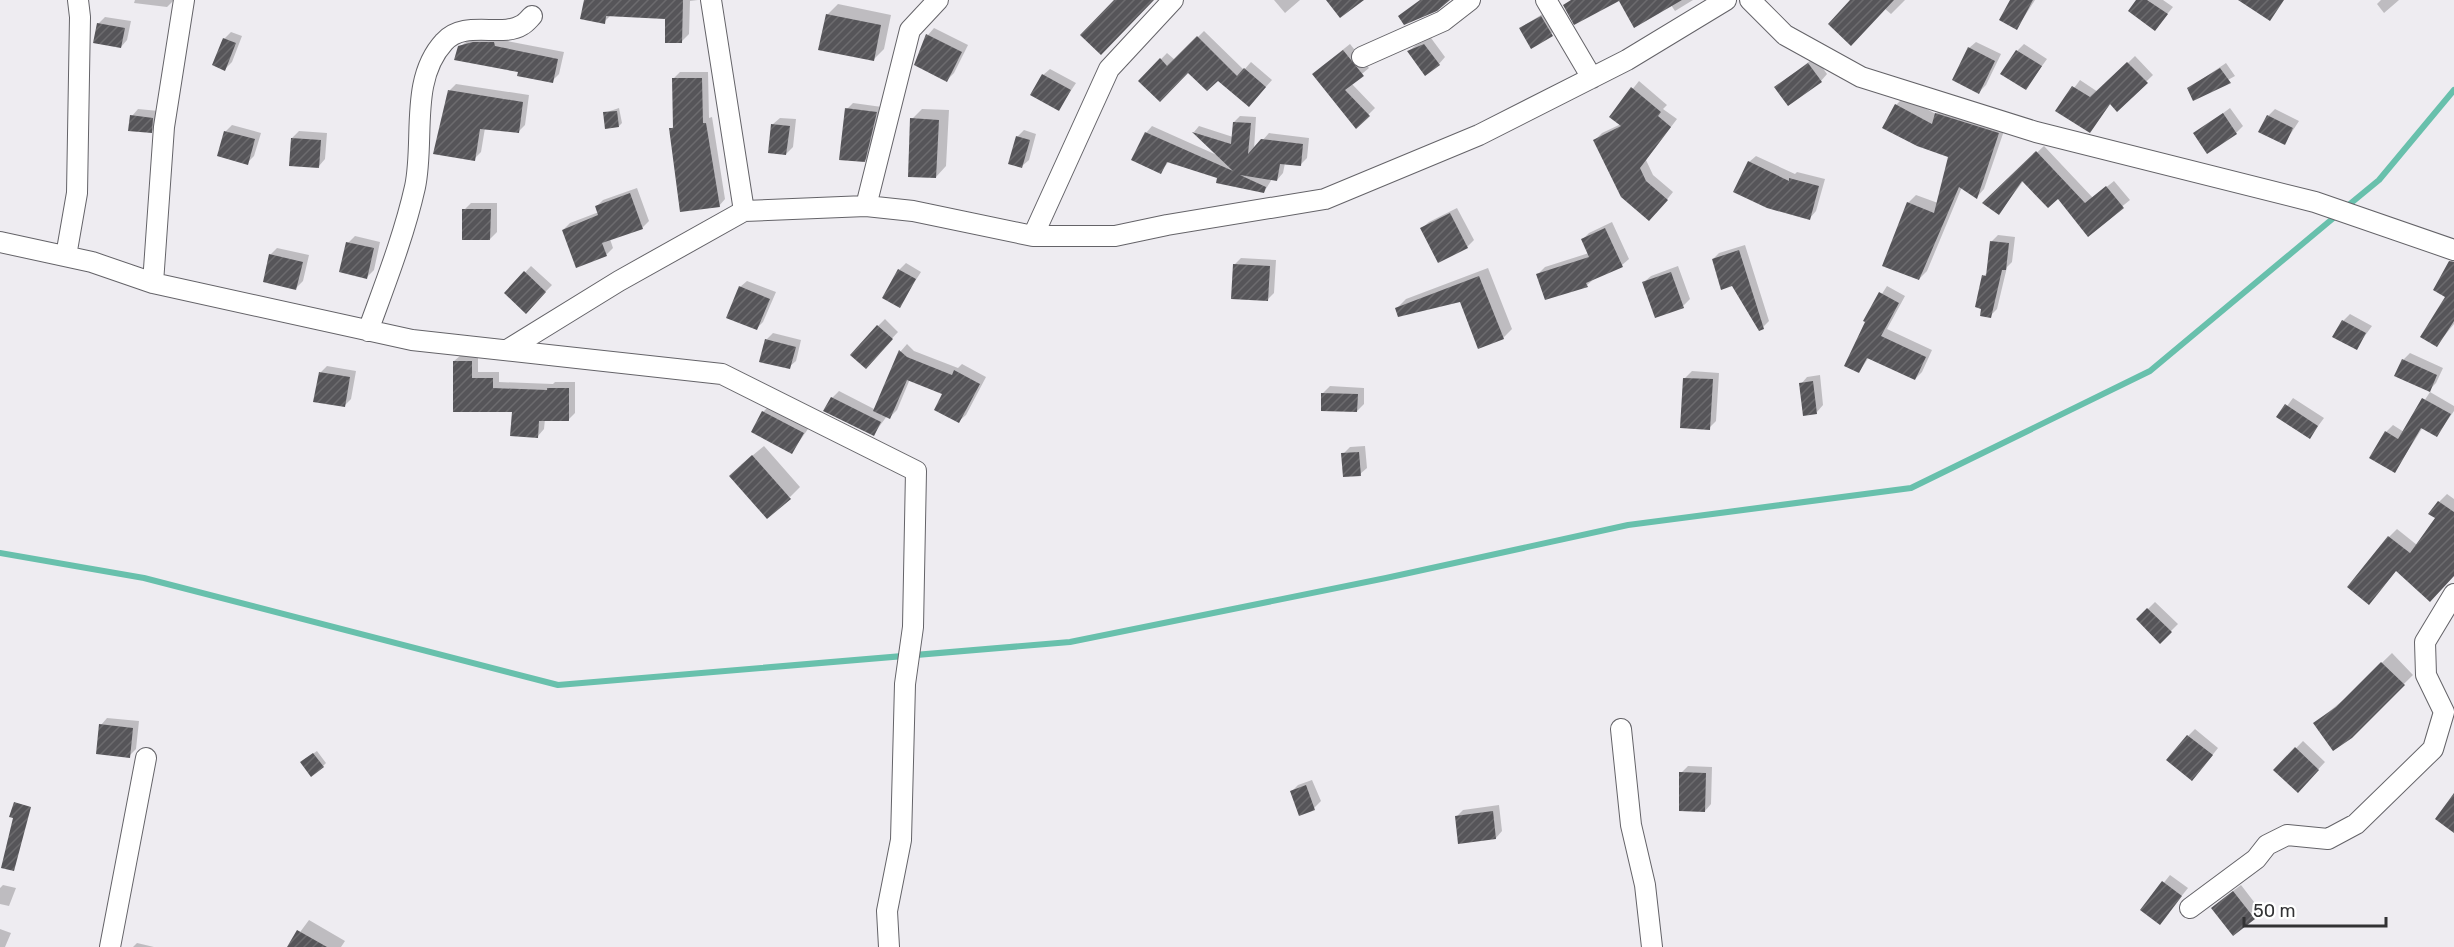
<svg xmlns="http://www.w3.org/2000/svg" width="2454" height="947" font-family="Rubik,sans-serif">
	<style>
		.shadow { fill: #0003 }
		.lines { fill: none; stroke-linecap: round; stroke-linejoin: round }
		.stream { stroke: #68c0ac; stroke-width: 6 }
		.building { fill: url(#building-hatch) }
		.minor-casing { stroke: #646368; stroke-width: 22 }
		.minor { stroke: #fff; stroke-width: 20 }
	</style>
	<defs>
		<pattern id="building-hatch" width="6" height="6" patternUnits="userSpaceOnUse" patternTransform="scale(1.5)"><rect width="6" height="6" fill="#565559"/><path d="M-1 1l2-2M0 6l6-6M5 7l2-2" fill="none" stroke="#6c6b6e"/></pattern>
	</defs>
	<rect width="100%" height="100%" fill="#eeecf1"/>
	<path class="shadow" d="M135,0H174L167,7L134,3Z
		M585,0H698L690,1L689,34L682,41L667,17L612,14L604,22Z
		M1274,0H1300L1285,13Z
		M1619,0H1693L1675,11L1671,5Z
		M1852,0H1905L1891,14L1884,8Z
		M2011,0H2035L2017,28Z
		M2138,0H2163L2173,7L2155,29Z
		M2381,0H2399L2384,13L2377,4Z
		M838,4L891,15L884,49L873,60L827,15Z
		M1549,10L1559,28L1532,47L1520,28Z
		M105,17L131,21L127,40L121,47L98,24Z
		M934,28L968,45L954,73L947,80L916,64L928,35Z
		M1204,31L1244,70L1251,62L1272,80L1255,99L1218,79L1189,71L1140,81L1167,53L1175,60Z
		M231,32L242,36L232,62L225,69L224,39Z
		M501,36L502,40L564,52L559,74L552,81L458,48L473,37Z
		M1431,38L1445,57L1439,64L1409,51L1416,45Z
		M1976,42L2001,54L1986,85L1979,92L1969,48Z
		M1350,44L1369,68L1351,83L1375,108L1357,126L1321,67Z
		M2024,44L2047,59L2026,88L2017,51Z
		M2135,56L2153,75L2117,110L2111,103L2090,131L2057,111L2080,80L2098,92Z
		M1815,57L1827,74L1821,81L1776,87Z
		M2226,63L2235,76L2194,99L2189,88Z
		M1050,69L1076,83L1058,110L1043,75Z
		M680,72H708L709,118L712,117L725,199L719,206L671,129L675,125L673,79Z
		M1639,81L1667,105L1663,109L1677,119L1646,160L1653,175L1673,192L1656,213L1595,140L1602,133L1621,124L1611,116Z
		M456,84L529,95L525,125L518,132L485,128L481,152L474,159L449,91Z
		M1904,97L1936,114L1945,106L2006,125L1984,189L1977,197L1962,187L1927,271L1919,279L1908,203L1916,195L1938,203L1950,156L1896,105Z
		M853,103L882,107L870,155L864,161L847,109Z
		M619,108L622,123L619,126L604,113Z
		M2230,108L2243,126L2236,133L2195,134Z
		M138,109L159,111L158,125L151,132L132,116Z
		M922,109L949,110L946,166L936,177L912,119Z
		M2275,109L2299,121L2284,144L2268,116Z
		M1240,116L1256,117L1254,150L1269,133L1309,138L1307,158L1300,165L1285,163L1283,173L1277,180L1272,179L1264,192L1169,161L1161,172L1146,133L1152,126L1219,156L1194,132L1199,126L1233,137L1234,122Z
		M780,118L796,119L793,147L786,154L773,124Z
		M232,125L261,133L254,156L247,163L219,155L226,131Z
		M1024,130L1036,134L1029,160L1022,166L1017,137Z
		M299,131L327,133L325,159L319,166L292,138Z
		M2044,146L2093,198L2114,181L2130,200L2088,234L2058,196L2024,180L1999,213L1984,202Z
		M1756,156L1795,174L1797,172L1825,179L1816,211L1810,218L1749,162Z
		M637,188L649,221L642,228L610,239L613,248L607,254L577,266L563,230L570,223L599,212L597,206L603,200Z
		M471,203H497V232L490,239L464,210Z
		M1457,208L1474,240L1467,247L1422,228L1429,222Z
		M1612,222L1629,259L1622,265L1594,279L1587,285L1538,274L1545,267L1589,253L1582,240L1589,233Z
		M1998,235L2015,237L2012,262L2007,267L1997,309L1990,316L1984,276L1988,272L1991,242Z
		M355,236L380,242L374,270L367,277L348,243Z
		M1745,245L1769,321L1763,327L1713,259L1719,253Z
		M277,248L309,255L303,281L296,288L270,255Z
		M2454,257V324L2437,345L2448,297L2450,262Z
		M1241,258L1276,260L1274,293L1267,300L1234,265Z
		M906,263L921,272L899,306V270Z
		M531,266L552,285L526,312L506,293Z
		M1678,266L1690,299L1683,306L1644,282L1651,276Z
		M1488,268L1512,329L1503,338L1461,300L1397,308L1406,299Z
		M747,281L776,292L763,322L756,329L740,287Z
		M1887,286L1905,296L1887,329L1932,350L1922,372L1915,379L1869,357L1859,372L1867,321L1865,320Z
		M2350,314L2372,326L2356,348L2343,321Z
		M885,319L898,332L872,360L878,326Z
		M773,333L801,340L796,361L789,367L766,340Z
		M907,344L914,351L958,368L962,364L986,377L966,415L959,421L944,394L910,379L897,410L890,417L887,416L873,435L832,398L839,391L876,410L901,351Z
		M2410,353L2443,368L2436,383L2429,390L2403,360Z
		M461,355H478V372H499V382L553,384L555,382H575V413L568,420L545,419L544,429L538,436L513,410L455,411L454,361Z
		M327,366L356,371L351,399L344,406L320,373Z
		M1692,371L1719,373L1716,421L1709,428L1685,378Z
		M1820,375L1823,405L1817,412L1801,384L1807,377Z
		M1330,386L1364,388V404L1357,411L1323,393Z
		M2430,392L2454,406V411L2437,435L2423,427L2395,471L2386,432L2393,425L2404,432Z
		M2293,398L2324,418L2310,437L2279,417Z
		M770,405L810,426L792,452L763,412Z
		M764,446L800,487L790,497L741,465Z
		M1365,446L1367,468L1360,474L1343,454L1350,447Z
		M2447,494L2454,499V574L2397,569L2377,595L2389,537L2397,529L2417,545L2437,518L2439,502Z
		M2155,602L2178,624L2160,642L2138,619Z
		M2392,653L2413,675L2350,737L2315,723L2347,697Z
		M107,718L139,721L136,749L129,756L101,725Z
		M2195,729L2218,748L2199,772L2188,736Z
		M2303,741L2325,762L2298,791L2275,770Z
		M317,751L326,763L323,766L305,759Z
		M1688,766L1712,767L1711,804L1705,811L1681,773Z
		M1312,780L1321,801L1314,808L1291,792L1298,785Z
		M1499,805L1502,831L1496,838L1456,817L1463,810Z
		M2170,875L2188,888L2160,923L2142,910Z
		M3,885L16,888L9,906L0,904V888Z
		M2241,885L2261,911L2233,934L2220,901Z
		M309,920L345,941L341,947H289Z
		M0,929L11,933L5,947H0Z
		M137,943L154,947H133Z"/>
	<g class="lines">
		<path class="stream" d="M2345,208L2379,180L2454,90
			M0,553L144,578L558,685L1070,642L1386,578L1628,525L1911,488L2150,371L2337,215"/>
	</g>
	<path class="building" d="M584,0H683L682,43H665V19L606,16L605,24L580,19Z
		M1114,0H1154L1101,55L1080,35Z
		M1326,0H1364L1340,18Z
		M1420,0H1450L1437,11L1404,25L1398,16Z
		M1571,0H1682L1634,28L1619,1L1574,25L1563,5Z
		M1850,0H1894L1851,46L1828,24Z
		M2010,0H2033L2017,30L1999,20Z
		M2136,0H2147L2168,14L2155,31L2128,11Z
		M2238,0H2284L2270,21Z
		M826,14L881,25L874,61L818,50Z
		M1541,16L1553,36L1531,49L1519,28Z
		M97,23L125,28L121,48L93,43Z
		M926,34L962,52L947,82L914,65Z
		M1197,36L1237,76L1244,68L1266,87L1249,107L1218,81L1207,91L1188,73L1160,102L1138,81L1160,58L1167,66Z
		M223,38L236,43L225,71L212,65Z
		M494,42L495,46L558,59L553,83L517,76L518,72L454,60L458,46L473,42Z
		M1424,44L1440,65L1425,76L1407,51Z
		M1968,47L1995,61L1979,94L1952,80Z
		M1343,50L1364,76L1345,90L1370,116L1356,129L1312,74Z
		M2016,50L2042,66L2026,90L2000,74Z
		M2127,62L2148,83L2117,112L2110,104L2090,133L2055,111L2072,86L2090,97Z
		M1808,63L1822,82L1788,106L1774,87Z
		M2220,68L2231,83L2193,101L2187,88Z
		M1042,74L1071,90L1059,111L1030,95Z
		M672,78H702L703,123H706L720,207L680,212L669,128H673Z
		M1631,87L1661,112L1658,116L1671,127L1640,168L1646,181L1668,200L1649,221L1621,197L1593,140L1621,126L1609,117Z
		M448,90L523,102L519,133L480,129L475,161L433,154Z
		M1895,104L1932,124L1935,113L1999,133L1977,199L1959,187L1919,280L1882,266L1907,202L1934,213L1948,157L1917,146L1882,128Z
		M845,108L877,112L865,162L839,160Z
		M617,111L619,127L605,129L603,112Z
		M2223,113L2237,134L2207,154L2193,133Z
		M130,115L153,118L152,133L128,131Z
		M2267,115L2293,128L2285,145L2258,132Z
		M910,118L939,120L936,178L908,177Z
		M1233,122L1251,123L1248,154L1261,139L1303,144L1301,166L1280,164L1277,181L1240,175L1266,187L1264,193L1216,183L1217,178L1167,162L1161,174L1131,160L1145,132L1233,171L1192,132L1231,144Z
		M771,124L790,126L786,155L768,153Z
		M224,131L255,139L248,165L217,156Z
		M1016,136L1030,140L1022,168L1008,164Z
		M291,138L321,140L319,168L289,166Z
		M2036,151L2085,203L2106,186L2124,208L2088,237L2058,199L2048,208L2022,181L1999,215L1982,203Z
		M1748,161L1789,181V178L1819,186L1810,220L1767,208L1733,192Z
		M630,193L643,229L602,243L607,256L576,268L562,230L598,215L595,206Z
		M462,209H491L490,240H462Z
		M1450,213L1468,248L1438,263L1420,228Z
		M1605,228L1623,267L1586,283L1588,287L1545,300L1536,274L1589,257L1581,239Z
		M1990,241L2009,243L2006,270H2002L1991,318L1980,316L1981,309L1975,307L1982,275L1986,276Z
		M346,242L374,248L367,279L339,272Z
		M1739,250L1764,329L1759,331L1732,286L1721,290L1712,259Z
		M269,254L303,262L296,290L263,282Z
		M2449,261L2454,262V321L2437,347L2420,337L2445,297L2433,290Z
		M1233,264L1270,266L1268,301L1231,299Z
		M898,269L916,279L900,308L882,298Z
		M524,271L546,292L526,314L504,293Z
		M1671,272L1684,308L1655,318L1642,282Z
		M1479,276L1504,339L1478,349L1460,302L1398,317L1395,308Z
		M739,286L770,299L757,330L726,318Z
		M1879,292L1899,303L1881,336L1926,357L1915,380L1867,358L1859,373L1844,366L1865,322L1863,321Z
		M2342,320L2366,333L2357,350L2332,337Z
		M877,325L893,339L866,369L850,355Z
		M765,339L796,347L790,369L759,362Z
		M899,350L907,357L952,375L954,370L980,384L959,423L934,410L942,394L907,380L890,419L873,411Z
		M2402,359L2437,375L2430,392L2394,376Z
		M453,361H472V378H493V388L547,390V388H569V421H539L538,438L510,436L512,412H453Z
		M319,372L350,377L345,407L313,402Z
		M1683,378L1713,379L1710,430L1680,428Z
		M1813,381L1817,414L1803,416L1799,383Z
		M1321,393L1358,394L1357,412L1321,411Z
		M831,397L881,422L874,436L823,411Z
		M2422,398L2451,414L2437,437L2421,428L2395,473L2369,458L2385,431L2398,439Z
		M2285,404L2318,426L2310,439L2276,417Z
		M762,411L804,433L792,454L751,432Z
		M1359,452L1361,476L1343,477L1341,453Z
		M752,455L791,499L767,519L729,476Z
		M2438,501L2454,512V576L2430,602L2396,571L2369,605L2347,587L2388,536L2410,553L2435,518L2428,514Z
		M2147,608L2172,632L2160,644L2136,619Z
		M2381,662L2405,685L2352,738L2333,751L2313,723L2336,707Z
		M99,724L133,728L130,758L96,754Z
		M2187,735L2213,755L2192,781L2166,760Z
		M2295,747L2319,770L2298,793L2273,770Z
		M313,753L324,767L311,777L300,762Z
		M1679,772L1706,773L1705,812L1679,811Z
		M1306,785L1315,810L1299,816L1290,791Z
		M2454,793V833L2435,819Z
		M14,802L31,807L14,871L1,868L13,818L9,817Z
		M1493,811L1496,839L1458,844L1455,816Z
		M2162,881L2182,896L2160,925L2140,910Z
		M2233,891L2255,919L2233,936L2211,908Z
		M297,930L327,947H287Z"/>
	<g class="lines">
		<defs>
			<path id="minor" d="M711,0L744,211
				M1546,0L1592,78
				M1750,0L1785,35L1861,77L2036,132L2315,202L2454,250
				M1362,57L1443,21L1470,0
				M866,206L910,30L938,0
				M1033,236L1109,69L1173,0
				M0,242L92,262L153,283L412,340L722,374L916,471L913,627L905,684L901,840L887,911L889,947
				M66,256L77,193L80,17L78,0
				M153,283L164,127L184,0
				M368,331C385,284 404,236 415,187C425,140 409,80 444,42C464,19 502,38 522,25C526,23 529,19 532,16
				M507,350L619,281L744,211L866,206L913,211L1033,236H1115L1167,225L1325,199L1479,135L1627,60L1726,0
				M1621,729L1631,825L1645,885L1652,947
				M2190,908L2256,859L2267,845L2287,835L2328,839L2356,824L2433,749L2444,712L2426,675L2425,642L2454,594
				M110,947L146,758"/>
		</defs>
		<use href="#minor" class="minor-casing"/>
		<use href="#minor" class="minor"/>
	</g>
	<path d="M2244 917v9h142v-9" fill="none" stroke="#323234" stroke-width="3"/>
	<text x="2253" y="917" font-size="18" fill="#323234" stroke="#ffffff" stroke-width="4.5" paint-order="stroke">50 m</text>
</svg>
